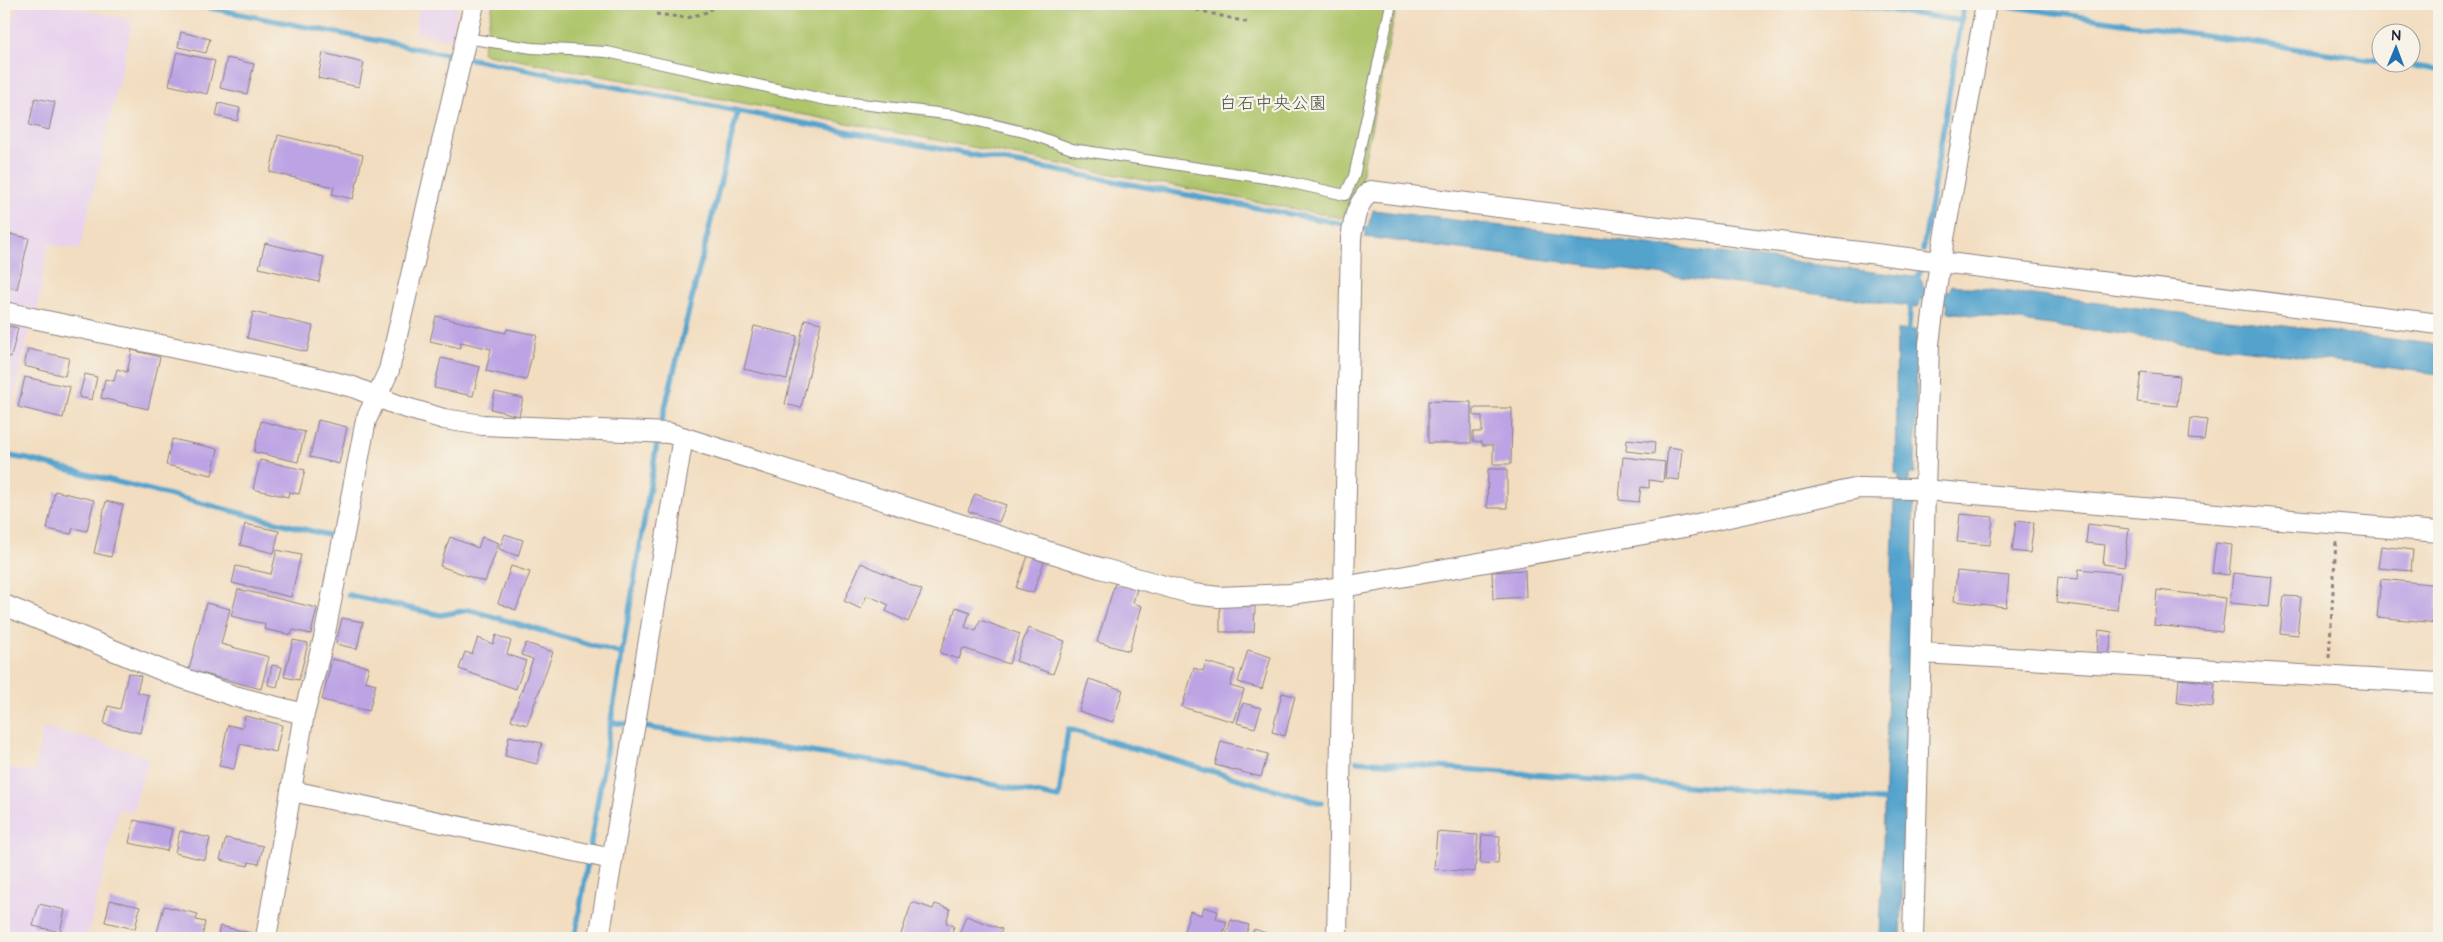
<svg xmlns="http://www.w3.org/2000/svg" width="2443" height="942" font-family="'Architects Daughter','Klee One',sans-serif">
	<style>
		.built { fill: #e8d2ee }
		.green { fill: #aec56a; stroke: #687452 }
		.water { fill: #52a3cd; stroke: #3a6284 }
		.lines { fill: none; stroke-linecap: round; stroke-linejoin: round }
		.stream { stroke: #52a3cd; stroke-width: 5.5 }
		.building { fill: #bca3e4 }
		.lane-casing { stroke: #8a807e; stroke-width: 12 }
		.street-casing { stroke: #8a807e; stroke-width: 22 }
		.path { stroke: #8a807e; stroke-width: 3; stroke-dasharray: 4 4; stroke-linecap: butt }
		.lane { stroke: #fff; stroke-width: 10 }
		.street { stroke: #fff; stroke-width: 20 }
		.labels { text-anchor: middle; stroke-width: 4.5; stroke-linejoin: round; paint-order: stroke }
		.park-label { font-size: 18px; fill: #4c5349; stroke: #f7f3e8 }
	</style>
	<rect width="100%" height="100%" fill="#f7f3e8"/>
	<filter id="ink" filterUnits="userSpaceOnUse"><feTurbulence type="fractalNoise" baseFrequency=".02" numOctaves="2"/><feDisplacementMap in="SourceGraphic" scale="10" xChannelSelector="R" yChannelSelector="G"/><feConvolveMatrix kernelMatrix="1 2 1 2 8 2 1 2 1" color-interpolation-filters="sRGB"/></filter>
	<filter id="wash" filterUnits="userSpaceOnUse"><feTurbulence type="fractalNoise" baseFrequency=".0096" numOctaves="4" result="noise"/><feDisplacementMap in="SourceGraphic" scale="20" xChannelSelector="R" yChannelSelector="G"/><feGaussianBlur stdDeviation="1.12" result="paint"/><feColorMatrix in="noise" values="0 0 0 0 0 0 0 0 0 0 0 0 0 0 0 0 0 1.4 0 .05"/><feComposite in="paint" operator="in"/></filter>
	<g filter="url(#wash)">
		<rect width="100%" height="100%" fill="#f2ddc0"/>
		<path class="built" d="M17,4H52L133,20L80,249L48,244L37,311L4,303V63Z
			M420,4H458L451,40L415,33Z
			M4,320L30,326L4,441Z
			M43,728L95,740L149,758L133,811L119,809L87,938H25L4,934V766L34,773Z"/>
		<path class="green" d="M493,4H1397L1360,182L1342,218L482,53Z"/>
		<path class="water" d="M1373,210L1914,277L1922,280L1924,289L1949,291L1952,285L2439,345V374L1948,312L1947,303L1921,299L1918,307L1365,237Z
			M1897,330H1917L1915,474H1909L1908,501L1914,502L1901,938H1880L1894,501H1898L1899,475L1895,474Z"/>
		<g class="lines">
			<path class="stream" d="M189,4L738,111L1375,230
				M1850,4L1961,21
				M2001,5L2380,61
				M2388,62L2439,70
				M1923,250L1964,4
				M1915,285L1920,271
				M1908,337L1911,299
				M660,428L738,111
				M4,455L27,459L331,536
				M348,595L441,615L469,610L623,654
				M611,722L903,766L1059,798L1068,729L1321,803
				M1357,761L1891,801
				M575,938L658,437"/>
		</g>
		<g id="blocks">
			<path class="building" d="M181,32L210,39L206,53L178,47Z
				M177,52L215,61L207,94L169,85Z
				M323,53L364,63L359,87L318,78Z
				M227,58L254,64L247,94L220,88Z
				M35,98L55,102L49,130L29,125Z
				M219,103L240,108L237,121L216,116Z
				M278,135L363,155L353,199L332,194L334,187L270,172Z
				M4,233L29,238L17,289L4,286Z
				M265,243L324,257L319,282L259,268Z
				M253,312L313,326L307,352L247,338Z
				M436,316L506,333L507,329L537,335L526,380L486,371L491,349L461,342L460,348L430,341Z
				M805,319L821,323L801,408L785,404Z
				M4,325L18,328L11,357L4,356Z
				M754,326L797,336L787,379L744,369Z
				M28,349L69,358L65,376L24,366Z
				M132,350L160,357L148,409L101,398L105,379L114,381L117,369L127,372Z
				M441,358L480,367L473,396L434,388Z
				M2141,372L2180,376L2177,406L2137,402Z
				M85,374L97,377L92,400L79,397Z
				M25,377L70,387L63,418L18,407Z
				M495,392L523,398L519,416L491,409Z
				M1428,401L1471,402V443H1428Z
				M1474,408H1512L1511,464H1493V445H1482V442L1473,441V432H1482V416H1474Z
				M2191,418L2207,420L2204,440L2189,439Z
				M318,420L347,427L339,464L310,457Z
				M261,421L305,432L298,462L254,452Z
				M172,439L218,449L212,475L166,465Z
				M1627,439L1655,442L1654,454L1626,451Z
				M1668,447L1682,449L1679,480L1665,478Z
				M1623,457L1665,462L1663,482L1649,480V488L1641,487L1639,502L1619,500Z
				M260,460L305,470L299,494L289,492L288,497L253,489Z
				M1488,469H1507V508H1487Z
				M55,491L94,500L87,531L73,528L71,534L47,529Z
				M975,494L1006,505L999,522L968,511Z
				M106,501L123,505L111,557L94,553Z
				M1960,514L1993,517L1990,545L1957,542Z
				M2016,521L2034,523L2030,553L2012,551Z
				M245,524L279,531L274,553L240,545Z
				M2088,524L2129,529L2124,567L2103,564L2105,545L2086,543Z
				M505,534L523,540L518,556L499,549Z
				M450,537L478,548L482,537L499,543L485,582L440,566Z
				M2216,543L2232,545L2229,575L2212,573Z
				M2381,546L2413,550L2411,571L2378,568Z
				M277,550L301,555L291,597L232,583L236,566L271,574Z
				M1028,556L1044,562L1033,593L1016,588Z
				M861,563L922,590L908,622L886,611L889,605L867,595L861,609L844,601Z
				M511,566L530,572L516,610L498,603Z
				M2079,569L2121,573L2117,610L2056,603L2058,577L2078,579Z
				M1525,570L1526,597L1493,599L1492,572Z
				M1957,571L2009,576L2006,607L1954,601Z
				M2233,573L2272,577L2269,607L2230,603Z
				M2381,579L2439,585L2437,623L2377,617Z
				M1115,583L1137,589L1133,603L1142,606L1129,651L1097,642Z
				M238,589L317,608L311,634L293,630L291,635L264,629L265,624L231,616Z
				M2157,590L2226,598L2222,632L2154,625Z
				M2284,596L2301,597L2297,635L2280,633Z
				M206,603L230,609L221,644L269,657L261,689L189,670Z
				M1220,605L1255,606L1254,632H1220Z
				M956,607L970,612L965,627L976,631L980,620L1020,634L1009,664L963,648L959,659L940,653Z
				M342,618L363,622L357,649L336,644Z
				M1028,628L1065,641L1053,674L1016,661Z
				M2099,630L2112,632L2109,655L2097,653Z
				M496,635L511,641L507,654L526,661L516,689L459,669L465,652L472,654L478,638L493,644Z
				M293,640L308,643L299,680L284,677Z
				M526,643L553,652L527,725L511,720L533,659L521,655Z
				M1248,650L1271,657L1262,689L1238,682Z
				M332,659L369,667L365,681L376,684L369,711L322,700Z
				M1206,662L1235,670L1230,686L1244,690L1234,722L1182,707L1194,668L1203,671Z
				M272,665L282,667L277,687L268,685Z
				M128,673L141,676L137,692L149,695L140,733L104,724L108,706L120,709Z
				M1089,679L1123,690L1113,722L1079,711Z
				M2179,679L2215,683L2213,707L2177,703Z
				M1282,693L1295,696L1285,736L1272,732Z
				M1243,703L1261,708L1255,728L1237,723Z
				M245,716L282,725L276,752L240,744L234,769L219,766L228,725L242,728Z
				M509,736L542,743L537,764L505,756Z
				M1221,741L1268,754L1261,777L1215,765Z
				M134,820L172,829L167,851L129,843Z
				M180,831L210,838L205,860L175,853Z
				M1437,832L1478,835L1475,872L1434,869Z
				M1482,835L1500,836L1498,864L1480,863Z
				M226,838L263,846L259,864L249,862L248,866L220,860Z
				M110,900L140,907L135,929L105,922Z
				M912,902L933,909L935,904L950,909L946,923L954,926L950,938L900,937Z
				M39,904L65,910L60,932L33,926Z
				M164,906L198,914L196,920L205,922L202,938H178L157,933Z
				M1204,907L1218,911L1216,919L1227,922L1222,938H1182L1190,911L1201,915Z
				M966,916L1002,929L999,938H958Z
				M1231,920L1249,925L1245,938H1225Z
				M220,926L255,934L254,938H217Z
				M1254,929L1275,936V938H1251Z"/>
		</g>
	</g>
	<g filter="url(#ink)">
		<use href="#blocks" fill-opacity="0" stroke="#8a807e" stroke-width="1"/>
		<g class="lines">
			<defs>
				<path id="lane" d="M465,38L532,48L607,52L827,100L954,115L1028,133L1072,149L1279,180L1345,195L1354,176L1391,4"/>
				<path id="street" d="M4,312L318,378L353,387L400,406L444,419L483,425L669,433L1100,568L1193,594L1219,597L1290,594L1343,587L1684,527L1859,488L1912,489L2439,532
					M4,605L171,674L234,696L304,714
					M1922,653L2439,683
					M292,791L612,859
					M266,938L304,714L324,638L366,420L389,370L474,4
					M599,938L683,437
					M1337,938L1351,238C1354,219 1356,205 1370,191L2439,324
					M1913,938L1929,344L1940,261L1986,4"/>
			</defs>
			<use href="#lane" class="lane-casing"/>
			<use href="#street" class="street-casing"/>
			<path class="path" d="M806,4L830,9L850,4
				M1105,4H1112
				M1173,4L1250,23
				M656,14L687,18L710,11L713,4
				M2329,658L2336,542"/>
			<use href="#lane" class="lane"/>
			<use href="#street" class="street"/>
		</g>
	</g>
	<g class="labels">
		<g class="park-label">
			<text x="1273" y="109">白石中央公園</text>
		</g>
	</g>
	<rect width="2443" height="942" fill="none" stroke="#f7f3e8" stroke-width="20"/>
	<g transform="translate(2396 48) rotate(1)"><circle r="24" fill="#f7f3e8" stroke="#a29fa3"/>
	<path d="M0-4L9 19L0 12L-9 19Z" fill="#1f6fb2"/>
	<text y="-8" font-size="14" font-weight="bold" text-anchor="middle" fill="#22223b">N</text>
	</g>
</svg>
